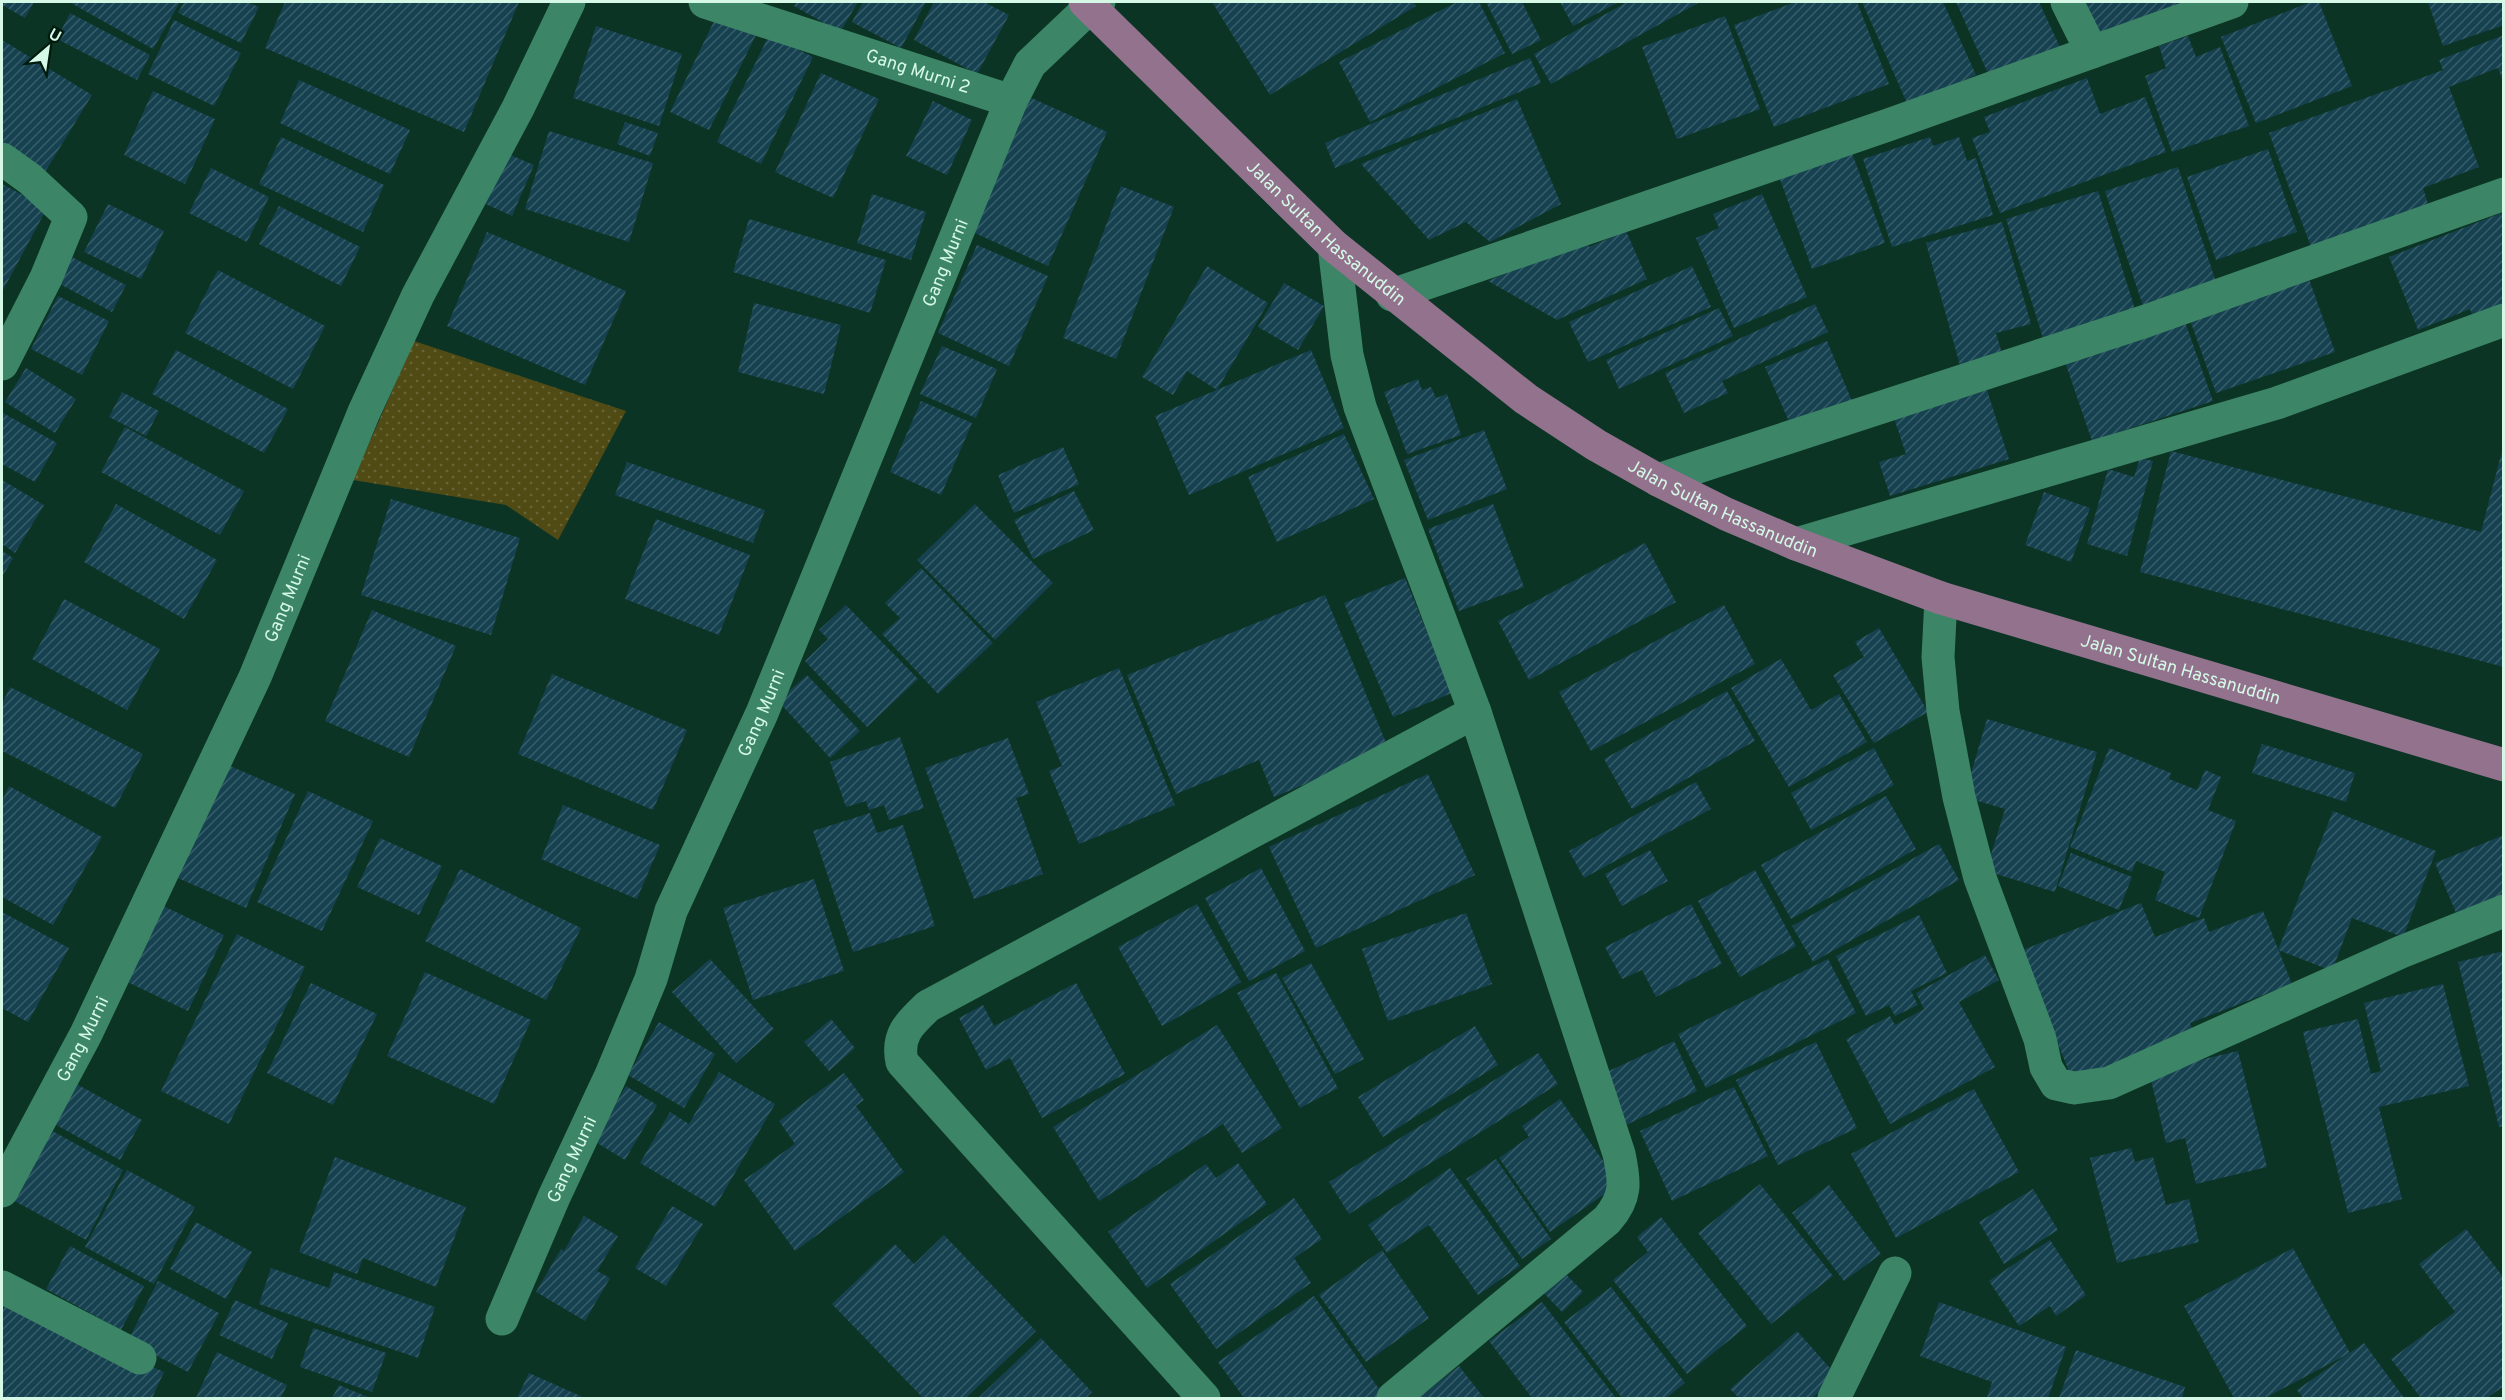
<svg xmlns="http://www.w3.org/2000/svg" width="2505" height="1400" font-family="Overpass,sans-serif">
	<style>
		.grass { fill: url(#grass-dots) }
		.building { fill: url(#building-hatch) }
		.lines { fill: none; stroke-linecap: round; stroke-linejoin: round }
		.minor { stroke: #3c8566; stroke-width: 33 }
		.primary { stroke: #92728c; stroke-width: 33 }
		.labels { text-anchor: middle; stroke-width: 6; stroke-linejoin: round; paint-order: stroke }
		.street-label { font-size: 18px; fill: #d5f9e6; stroke: #001a0e }
	</style>
	<defs>
		<pattern id="grass-dots" width="8" height="8" patternUnits="userSpaceOnUse" patternTransform="scale(1.5)"><rect width="8" height="8" fill="#504a15"/><path d="M2 2h.1M6 6h.1" fill="none" stroke="#686537" stroke-width="1.8" stroke-linecap="round"/></pattern>
		<pattern id="building-hatch" width="6" height="6" patternUnits="userSpaceOnUse" patternTransform="scale(1.5)"><rect width="6" height="6" fill="#164150"/><path d="M-1 1l2-2M0 6l6-6M5 7l2-2" fill="none" stroke="#375d69"/></pattern>
	</defs>
	<rect width="100%" height="100%" fill="#0c3424"/>
	<path class="grass" d="M414,341L626,411L558,540L506,505L353,480Z"/>
	<path class="building" d="M2,2H34L25,18L2,5Z
		M69,2H180L153,49Z
		M184,2H247L259,7L241,43L178,13Z
		M285,2H519L464,132L265,48Z
		M797,2H858L840,32L794,6Z
		M863,2H926L901,48L852,22Z
		M934,2H984L1009,15L977,74L914,40Z
		M1212,2H1413L1416,6L1270,95Z
		M1457,2H1479L1505,53L1370,122L1339,62Z
		M1486,2H1522L1541,40L1512,54Z
		M1560,2H1619L1573,26Z
		M1627,2H1700L1551,84L1534,54Z
		M1795,2H1857L1889,84L1774,127L1734,25Z
		M1862,2H1943L1976,75L1908,105Z
		M1956,2H2039L2060,47L1990,78Z
		M2083,2H2193L2102,42Z
		M2311,2H2319L2352,86L2256,123L2221,37Z
		M2428,2H2504V25L2443,46Z
		M70,13L150,55L137,80L57,39Z
		M717,15L756,35L709,130L670,112Z
		M1725,16L1760,109L1677,139L1642,47Z
		M174,20L241,53L214,106L148,74Z
		M596,26L682,54L659,126L573,98Z
		M769,35L813,57L761,164L717,142Z
		M2504,35L2503,82L2498,68L2449,87L2479,167L2423,188L2428,204L2311,247L2269,133L2443,70L2439,60Z
		M2188,36L2196,57L2220,47L2249,126L2172,152L2145,76L2166,68L2159,46Z
		M2,40L92,95L45,172L2,146Z
		M1530,58L1541,83L1335,168L1325,143Z
		M821,73L879,99L833,198L775,172Z
		M2087,78L2100,114L2145,97L2166,152L2000,213L1972,138L1990,132L1984,117Z
		M299,80L410,130L390,174L280,123Z
		M153,91L215,119L185,184L124,155Z
		M1027,96L1107,132L1048,266L968,230Z
		M1517,99L1561,204L1490,242L1466,222L1429,240L1361,164Z
		M933,101L972,120L947,175L906,156Z
		M625,122L658,133L650,156L617,144Z
		M549,131L653,163L629,242L525,209Z
		M281,137L384,185L363,232L259,184Z
		M1930,137L1933,146L1959,137L1967,161L1976,158L1993,215L1892,247L1863,159Z
		M2268,149L2297,232L2216,260L2187,177Z
		M501,151L534,165L512,216L479,201Z
		M1852,153L1885,243L1812,269L1780,179Z
		M2178,167L2216,282L2143,306L2105,191Z
		M211,168L269,197L247,242L189,213Z
		M2,184L47,208L2,292Z
		M1121,186L1174,207L1116,359L1063,338Z
		M2098,191L2138,319L2046,348L2006,219Z
		M872,194L926,212L911,260L857,243Z
		M1762,194L1807,297L1734,328L1696,238L1719,228L1713,214Z
		M108,204L164,231L141,279L84,252Z
		M279,206L360,247L341,286L259,244Z
		M2504,212V308L2474,319L2470,309L2418,330L2389,257Z
		M749,219L886,260L870,313L733,272Z
		M2002,222L2031,324L1996,333L2003,357L1961,369L1926,243Z
		M1626,231L1647,279L1557,320L1488,281L1584,238L1589,247Z
		M487,232L626,291L585,385L447,326Z
		M977,245L1048,276L1009,366L938,333Z
		M70,256L126,285L112,312L56,282Z
		M1207,266L1268,303L1217,390L1187,371L1173,395L1142,377Z
		M1692,266L1711,307L1588,362L1569,322Z
		M218,270L325,326L293,389L185,333Z
		M2309,279L2335,352L2216,393L2190,320Z
		M1284,283L1324,306L1298,350L1258,327Z
		M58,296L109,321L82,375L31,349Z
		M754,303L841,325L824,394L738,372Z
		M1815,304L1828,332L1722,381L1728,393L1684,413L1665,373Z
		M1719,308L1733,336L1619,389L1606,360Z
		M2185,322L2213,401L2092,441L2065,362Z
		M1827,341L1852,401L1791,426L1765,367Z
		M942,346L997,369L976,418L920,394Z
		M176,350L288,409L264,453L152,394Z
		M1311,350L1344,428L1189,495L1155,416Z
		M26,368L76,399L55,433L5,402Z
		M1418,379L1422,390L1431,387L1436,398L1447,394L1461,435L1407,454L1384,392Z
		M1987,390L2009,459L1890,496L1879,462L1906,454L1894,418Z
		M122,392L159,411L146,436L109,417Z
		M921,401L972,423L941,495L890,472Z
		M3,413L57,443L35,482L2,464V416Z
		M125,427L244,491L220,535L101,472Z
		M1484,430L1507,489L1428,520L1404,460Z
		M1344,434L1374,499L1277,542L1248,477Z
		M1063,447L1079,484L1014,513L998,475Z
		M2503,447L2504,667L2140,572L2171,451L2481,532Z
		M2140,458L2153,461L2127,556L2087,544L2108,469L2134,477Z
		M627,462L765,510L753,543L615,495Z
		M2,480L44,505L15,553L2,544Z
		M1074,491L1094,530L1033,559L1014,520Z
		M2044,492L2090,508L2071,562L2025,545Z
		M391,499L520,538L491,635L361,595Z
		M116,504L217,560L184,619L84,562Z
		M975,504L1053,583L995,640L917,560Z
		M1493,504L1524,587L1459,611L1428,529Z
		M656,519L750,555L719,635L625,599Z
		M1645,543L1676,602L1529,680L1498,621Z
		M2,551L13,558L2,577Z
		M921,568L993,643L938,694L882,634L900,618L885,603Z
		M1405,578L1452,693L1393,717L1344,603Z
		M1325,595L1389,750L1274,797L1259,760L1176,794L1127,675Z
		M64,599L160,649L127,710L32,659Z
		M846,605L918,679L867,727L805,661L828,639L819,630Z
		M1724,605L1755,664L1591,751L1559,692Z
		M372,610L456,646L409,757L325,721Z
		M1879,628L1928,712L1874,743L1833,675L1864,657L1855,642Z
		M1781,659L1811,710L1839,694L1867,742L1789,787L1731,688Z
		M1119,668L1175,805L1079,844L1049,771L1062,766L1036,702Z
		M552,674L687,730L653,810L518,754Z
		M807,675L860,731L830,758L778,701Z
		M10,687L143,754L115,808L2,751V704Z
		M1727,691L1755,741L1632,809L1604,759Z
		M1987,719L2097,752L2055,892L1986,871L2005,809L1964,797Z
		M900,737L924,808L889,820L884,805L869,810L866,801L846,807L830,762Z
		M1008,738L1029,794L1016,798L1043,874L974,899L925,768Z
		M2262,744L2355,773L2346,802L2252,773Z
		M1874,748L1894,785L1811,830L1791,793Z
		M2109,748L2171,773L2169,779L2197,790L2205,770L2221,777L2208,810L2236,821L2199,918L2155,900L2165,872L2136,861L2132,872L2070,847Z
		M221,762L295,794L246,908L171,875Z
		M1428,774L1475,875L1316,948L1269,847Z
		M1696,782L1711,809L1584,878L1569,851Z
		M9,786L102,837L53,925L2,897V801Z
		M308,791L373,821L322,931L257,902Z
		M1886,796L1916,849L1791,919L1761,865Z
		M563,805L660,845L637,899L541,859Z
		M2333,811L2436,851L2403,937L2352,918L2332,971L2278,950Z
		M870,813L877,833L903,825L935,926L853,952L813,831Z
		M2504,835V896L2457,915L2435,863Z
		M380,838L442,866L419,915L357,887Z
		M1939,844L1959,880L1813,962L1792,926Z
		M1650,850L1668,881L1622,906L1605,874Z
		M2071,853L2132,877L2119,910L2058,886Z
		M1261,868L1305,951L1249,981L1205,898Z
		M460,869L581,928L546,1000L425,941Z
		M1755,870L1796,946L1740,977L1698,901Z
		M814,879L844,971L753,1000L723,908Z
		M155,902L224,935L188,1011L119,978Z
		M2141,903L2155,937L2204,918L2209,932L2263,911L2292,984L2190,1023L2194,1034L2073,1081L2020,951Z
		M1197,904L1241,982L1162,1026L1118,947Z
		M1691,904L1722,964L1656,997L1642,970L1622,979L1605,947Z
		M2,912L69,948L28,1022L2,1008Z
		M1466,913L1492,984L1388,1021L1362,949Z
		M1919,915L1947,973L1911,991L1918,1005L1895,1016L1889,1005L1866,1016L1836,956Z
		M237,934L305,967L229,1124L161,1091Z
		M2504,951V1126L2499,1127L2458,962Z
		M1985,955L1999,980L1959,1002L1995,1067L1890,1124L1846,1039L1890,1016L1895,1025L1924,1009L1916,993Z
		M710,959L774,1029L736,1063L672,992Z
		M1828,959L1856,1013L1706,1088L1678,1034Z
		M1311,963L1364,1059L1335,1074L1282,978Z
		M425,972L531,1020L494,1104L387,1056Z
		M1276,973L1338,1088L1300,1108L1237,993Z
		M311,983L377,1014L333,1105L267,1073Z
		M1076,983L1125,1074L1042,1118L1010,1058L986,1070L959,1018L983,1005L994,1026Z
		M2443,984L2469,1086L2379,1107L2402,1199L2348,1213L2303,1032L2358,1019L2371,1074L2381,1071L2364,1003Z
		M831,1019L855,1048L829,1071L804,1042Z
		M659,1022L715,1054L684,1108L628,1075Z
		M1217,1025L1282,1128L1242,1153L1223,1124L1099,1201L1053,1127Z
		M1475,1026L1498,1065L1383,1137L1358,1097Z
		M1674,1041L1697,1091L1624,1126L1600,1075Z
		M1816,1042L1857,1128L1778,1165L1736,1080Z
		M2238,1051L2267,1167L2196,1184L2185,1138L2166,1143L2149,1072Z
		M1538,1053L1558,1084L1349,1214L1329,1182Z
		M719,1072L775,1104L715,1207L640,1163L670,1112L689,1124Z
		M844,1073L864,1100L856,1106L904,1172L795,1251L744,1180L795,1144L779,1121Z
		M71,1081L142,1120L120,1160L49,1121Z
		M626,1086L657,1105L625,1160L594,1141Z
		M1734,1087L1768,1156L1672,1201L1640,1131Z
		M1974,1089L2019,1172L1896,1238L1851,1154Z
		M1560,1099L1619,1184L1550,1232L1499,1158L1529,1137L1522,1126Z
		M47,1128L123,1170L86,1240L9,1198Z
		M2131,1148L2135,1162L2153,1157L2166,1205L2189,1199L2199,1242L2117,1263L2090,1158Z
		M335,1157L466,1207L436,1287L363,1258L357,1274L299,1252Z
		M1496,1159L1551,1239L1522,1259L1466,1179Z
		M1238,1163L1267,1204L1147,1288L1108,1232L1206,1164L1216,1178Z
		M1450,1168L1520,1266L1478,1295L1429,1225L1387,1253L1368,1225Z
		M127,1170L195,1207L154,1284L85,1247Z
		M1760,1184L1833,1276L1771,1324L1698,1233Z
		M1829,1185L1881,1254L1844,1281L1792,1213Z
		M2033,1189L2058,1230L2004,1264L1979,1222Z
		M1294,1198L1322,1239L1294,1258L1311,1283L1216,1349L1170,1284Z
		M672,1206L703,1224L666,1286L635,1268Z
		M584,1216L618,1236L597,1271L610,1278L585,1321L536,1292L561,1249L564,1251Z
		M1661,1217L1747,1326L1687,1374L1613,1280L1648,1252L1637,1237Z
		M196,1222L252,1252L226,1299L170,1269Z
		M2466,1229L2504,1278V1386L2487,1398H2421L2391,1359L2455,1312L2419,1264Z
		M944,1235L1036,1331L966,1398H923L832,1304L895,1244L914,1264Z
		M2050,1240L2086,1295L2056,1316L2050,1306L2019,1326L1989,1281Z
		M70,1246L144,1286L121,1330L46,1289Z
		M2293,1248L2350,1353L2265,1398H2234L2184,1306Z
		M1382,1250L1429,1318L1366,1362L1319,1295Z
		M271,1268L329,1288L334,1272L435,1307L418,1358L259,1304Z
		M1563,1271L1583,1292L1562,1312L1542,1291Z
		M158,1281L219,1313L188,1372L128,1341Z
		M1611,1287L1685,1383L1666,1398H1622L1564,1322Z
		M1314,1296L1384,1396L1380,1398H1244L1218,1362Z
		M2,1300L164,1372L152,1398H2Z
		M235,1300L288,1323L272,1359L219,1335Z
		M1542,1302L1616,1398H1532L1489,1341Z
		M1939,1302L2066,1347L2048,1398H1987L1992,1382L1920,1356Z
		M313,1328L386,1353L372,1392L300,1367Z
		M1797,1331L1837,1376L1812,1398H1739L1730,1389Z
		M1041,1338L1092,1392L1086,1398H978Z
		M2364,1343L2404,1398H2303L2297,1390Z
		M2076,1350L2185,1387L2182,1398H2059Z
		M217,1352L287,1385L281,1398H196Z
		M1459,1366L1484,1398H1418Z
		M529,1373L585,1398H517Z
		M339,1385L370,1398H332Z"/>
	<g class="lines">
		<g class="minor">
			<path id="s1" d="M705,2L1011,101L1030,64L1090,7L1099,2"/>
			<path d="M2067,2L2092,52"/>
			<path d="M2,159L30,179L71,217L46,278L2,364"/>
			<path d="M1334,246L1347,355L1360,407L1475,712L1619,1154C1625,1182 1627,1197 1607,1220L1393,1398"/>
			<path d="M1392,295L1888,125L2232,2"/>
			<path d="M1658,480L2146,321L2504,194"/>
			<path d="M1796,544L2277,403L2504,320"/>
			<path d="M1941,598L1938,657L1943,711L1959,797L1980,878L2040,1039L2046,1067L2056,1084L2074,1088L2109,1083L2401,952L2504,911"/>
			<path id="s2" d="M2,1191L86,1034L255,677L364,412L418,295L518,108L569,2"/>
			<path d="M2,1287L140,1358"/>
			<path id="s3" d="M502,1319L554,1197L611,1075L651,979L671,911L762,713L1011,101"/>
			<path d="M1204,1398L902,1062C896,1035 910,1023 928,1006L1475,712"/>
			<path d="M1834,1398L1895,1273"/>
		</g>
		<path class="primary" id="s4" d="M1085,2L1334,246L1526,399L1596,445L1658,480L1726,514L1796,544L1941,598L2504,765"/>
	</g>
	<g class="labels">
		<g class="street-label">
			<text dy="6" stroke="none"><textPath href="#s1" startOffset="224">Gang Murni 2</textPath></text>
			<text dy="6" stroke="none"><textPath href="#s4" startOffset="334">Jalan Sultan Hassanuddin</textPath></text>
			<text dy="6" stroke="none"><textPath href="#s3" startOffset="1146">Gang Murni</textPath></text>
			<text dy="6" stroke="none"><textPath href="#s4" startOffset="820">Jalan Sultan Hassanuddin</textPath></text>
			<text dy="6" stroke="none"><textPath href="#s2" startOffset="658">Gang Murni</textPath></text>
			<text dy="6" stroke="none"><textPath href="#s4" startOffset="1306">Jalan Sultan Hassanuddin</textPath></text>
			<text dy="6" stroke="none"><textPath href="#s3" startOffset="660">Gang Murni</textPath></text>
			<text dy="6" stroke="none"><textPath href="#s2" startOffset="172">Gang Murni</textPath></text>
			<text dy="6" stroke="none"><textPath href="#s3" startOffset="174">Gang Murni</textPath></text>
		</g>
	</g>
	<rect width="2505" height="1400" fill="none" stroke="#d5f9e6" stroke-width="6"/>
	<g transform="translate(48 48) rotate(29)" stroke="#001a0e" stroke-width="4.5" paint-order="stroke">
	<path d="M0-4.5L10 22L0 15L-10 22Z" fill="#d5f9e6"/>
	<text y="-9" font-size="16" font-weight="bold" text-anchor="middle" fill="#d5f9e6">U</text>
	</g>
</svg>
